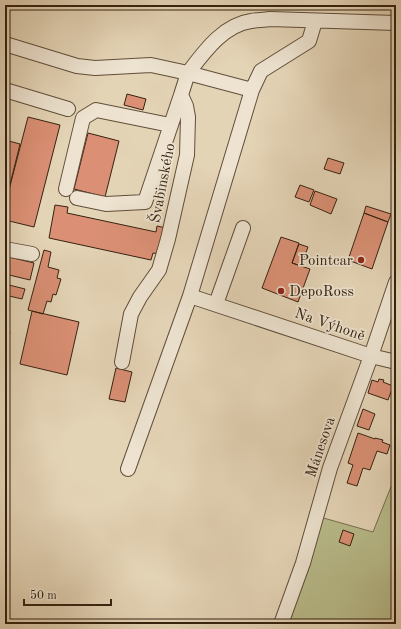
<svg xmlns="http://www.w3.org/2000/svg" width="401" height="629" font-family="'Old Standard TT',serif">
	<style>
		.green { fill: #b9bc8b; stroke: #776f4e }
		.building { fill: #db9075; stroke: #352210 }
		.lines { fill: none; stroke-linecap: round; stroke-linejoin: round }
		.minor-casing { stroke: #614e3a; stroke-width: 16 }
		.minor { stroke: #ede3d0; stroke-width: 14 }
		.poi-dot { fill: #8f2418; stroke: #ede3d0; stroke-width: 1.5 }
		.labels { text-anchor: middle; stroke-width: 3.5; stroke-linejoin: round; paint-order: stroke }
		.street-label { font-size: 15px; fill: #352210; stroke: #ede3d0 }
		.poi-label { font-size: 15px; fill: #352210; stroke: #ede3d0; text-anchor: end }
	</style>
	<rect width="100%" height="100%" fill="#e4d4b6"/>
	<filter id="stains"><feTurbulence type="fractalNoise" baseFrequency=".005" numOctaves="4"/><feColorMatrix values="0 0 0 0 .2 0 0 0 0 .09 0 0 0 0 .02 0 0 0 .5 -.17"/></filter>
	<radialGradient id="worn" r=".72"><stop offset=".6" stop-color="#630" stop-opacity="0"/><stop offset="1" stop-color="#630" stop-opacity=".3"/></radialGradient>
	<path class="green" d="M396,474V624H286L320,517L373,532Z"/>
	<path class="building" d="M127,94L146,99L143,110L124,105Z
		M28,117L60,125L34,227L5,220V205Z
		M88,133L119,141L105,197L74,189Z
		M5,140L20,144L5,205Z
		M328,158L344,163L340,174L324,169Z
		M300,185L314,190L309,202L295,197Z
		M315,191L337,199L331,214L310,205Z
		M55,205L68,207L67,213L156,232L157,226L166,228L160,254L153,253L151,260L49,238Z
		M366,206L391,214L388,222L364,213Z
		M364,213L388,222L372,269L348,260Z
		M281,237L299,243L292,263L310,269L298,302L262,288Z
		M299,244L308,247L301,266L292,263Z
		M44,250L51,252L48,267L59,270L57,278L61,279L56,295L53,294L51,302L47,301L43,314L28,310Z
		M5,256L34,263L30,280L5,274Z
		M5,284L25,289L22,299L5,295Z
		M32,311L79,322L67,375L20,364Z
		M5,331L10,332L5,352Z
		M116,368L132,372L125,402L109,399Z
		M379,379L384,380L383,382L393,386L388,400L368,393L372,380L378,382Z
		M363,409L375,414L369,430L357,426Z
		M358,433L375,439V438L383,440L382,442L390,445L387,454L377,451L370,470L363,468L357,486L347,483L353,465L348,463Z
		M343,530L354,534L350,546L339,542Z"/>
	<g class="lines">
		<defs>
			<path id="minor" d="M5,44L77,66L95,68L151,65L188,73C204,52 223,25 251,21C257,20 264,20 270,19L396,23
				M5,90L68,109
				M66,189L83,118L96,110L170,125
				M77,198L106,204L145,202L181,95
				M5,249L32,254
				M190,296L371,356L396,362
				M216,304L243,228
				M122,362L131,314L140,297L159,270L168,239L187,155L188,117L186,106L181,95L188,73L252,90
				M128,469L190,296L252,90L261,71L309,41L315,21
				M281,624L303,563L330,468L371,356L396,282"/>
		</defs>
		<use href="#minor" class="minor-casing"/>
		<use href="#minor" class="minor"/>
	</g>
	<g class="poi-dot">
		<circle cx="361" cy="260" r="4"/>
		<circle cx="281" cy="291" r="4"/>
	</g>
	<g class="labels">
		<g class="street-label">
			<text transform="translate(162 183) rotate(-79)" y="5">Švabinského</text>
			<text transform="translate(330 324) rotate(19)" y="5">Na Výhoně</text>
			<text transform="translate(320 447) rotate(-71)" y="5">Mánesova</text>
		</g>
		<g class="poi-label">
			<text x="353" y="265">Pointcar</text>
			<text x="289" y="296" text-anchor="start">DepoRoss</text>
		</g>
	</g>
	<rect width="401" height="629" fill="none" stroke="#e4d4b6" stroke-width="20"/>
	<rect x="6" y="6" width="389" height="617" fill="none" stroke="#352210" stroke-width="2"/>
	<rect x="10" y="10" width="381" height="609" fill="none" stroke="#352210"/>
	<path d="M24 599v6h87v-6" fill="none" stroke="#352210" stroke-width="2"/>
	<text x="30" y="599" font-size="12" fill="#352210" stroke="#ede3d0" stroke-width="3" paint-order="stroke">50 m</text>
	<rect width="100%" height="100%" filter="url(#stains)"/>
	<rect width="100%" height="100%" fill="url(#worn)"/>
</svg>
